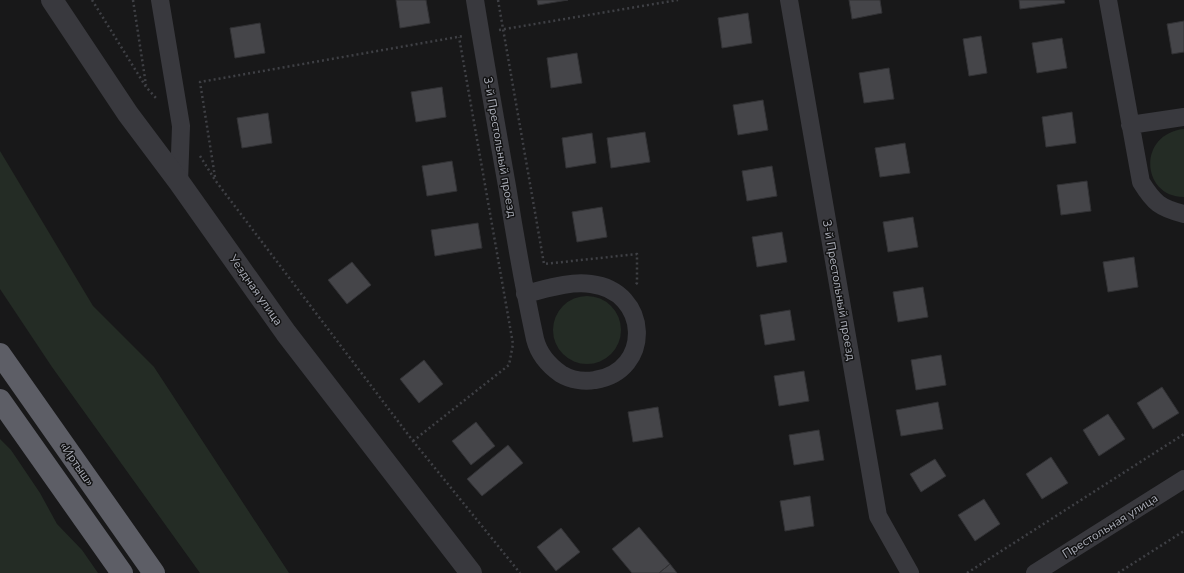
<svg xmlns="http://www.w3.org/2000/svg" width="1184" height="573" font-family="'Nunito Sans',sans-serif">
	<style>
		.green { fill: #242c25 }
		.building { fill: #454549; stroke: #323235 }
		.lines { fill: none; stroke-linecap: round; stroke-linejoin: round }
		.path { stroke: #3f4045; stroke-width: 2.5; stroke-dasharray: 2 3; stroke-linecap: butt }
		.minor { stroke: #39393e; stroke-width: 18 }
		.tertiary { stroke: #39393e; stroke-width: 22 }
		.trunk { stroke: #5d5e66; stroke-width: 22 }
		.labels { text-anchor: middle; stroke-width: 3; stroke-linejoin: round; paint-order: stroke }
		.street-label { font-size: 12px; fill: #abaeb8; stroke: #131314 }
	</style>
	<rect width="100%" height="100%" fill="#181819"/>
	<path class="green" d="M1184,129V197C1141,197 1137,134 1184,129Z
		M0,151L93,306L154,367L289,573H200L52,367L0,289Z
		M553 330a34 34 0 1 1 68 0a34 34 0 1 1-68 0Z
		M0,439L11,450L40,493L57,524L82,550L98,573H0Z"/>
	<path class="building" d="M396,0H426L430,23L400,28Z
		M537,0H568L538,5Z
		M849,0H880L882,13L852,19Z
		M1019,0H1064L1065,3L1020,9Z
		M748,13L752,43L722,48L718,18Z
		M1184,21V52L1172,54L1167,24Z
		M260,23L265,53L235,58L230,28Z
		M981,36L987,73L969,76L963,39Z
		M1062,38L1067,68L1037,73L1032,43Z
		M577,53L582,83L551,88L547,58Z
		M889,68L894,99L864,103L859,73Z
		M442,87L446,117L416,122L411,92Z
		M763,100L768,130L738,135L733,105Z
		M1072,112L1076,143L1046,147L1042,117Z
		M268,113L272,143L242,148L237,118Z
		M645,132L650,162L611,168L607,138Z
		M592,133L596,163L566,168L562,138Z
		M905,143L910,173L880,177L875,148Z
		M452,161L457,191L427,196L422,166Z
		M772,166L777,196L747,201L742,171Z
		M1087,181L1091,211L1061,215L1057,185Z
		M602,207L607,237L577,242L572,212Z
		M913,217L918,247L888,252L883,222Z
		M478,223L482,248L435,256L431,230Z
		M782,232L787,262L757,267L752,237Z
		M1134,257L1138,287L1108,292L1103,262Z
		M352,262L371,285L347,304L328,280Z
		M923,287L928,317L898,322L893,292Z
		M790,310L795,340L765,345L760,315Z
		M941,355L946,385L916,390L911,360Z
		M424,360L443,384L419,403L400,379Z
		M804,371L809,401L779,406L774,376Z
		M1162,387L1179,413L1153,429L1137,403Z
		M938,402L943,429L901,436L896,410Z
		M658,407L663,437L633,442L628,412Z
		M1108,414L1125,439L1099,456L1083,430Z
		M476,422L495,446L471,465L452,441Z
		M819,430L824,460L794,465L789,435Z
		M508,445L523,463L482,496L467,479Z
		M1051,457L1068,483L1042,499L1026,474Z
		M935,459L946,476L921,492L910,474Z
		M810,496L814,526L785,531L780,501Z
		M984,499L1000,524L975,541L958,515Z
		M639,527L670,564L659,573H632L612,549Z
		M561,528L580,552L556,571L537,547Z
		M670,564L677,573H659Z"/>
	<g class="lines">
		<path class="path" d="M92,0L146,87L156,98
			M133,0L146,85
			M498,0L544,264L637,254V283L635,285
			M499,30L678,0
			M200,156L215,180L413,441L520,573
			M215,177L200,82L463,36
			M413,441L509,365L513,344L459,37
			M967,573L1184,434
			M1118,573L1184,531"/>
		<path class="minor" d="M160,0L181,126L179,182
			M475,0C485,62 496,124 507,186C515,237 524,288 535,339C539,355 548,365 561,374C571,380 584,382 595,380C653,371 650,291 591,284C569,281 546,289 525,294
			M789,0L878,516L910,573
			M1108,0L1141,182C1154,203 1160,208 1184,214
			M1130,125L1184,117
			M1035,573L1184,479"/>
		<path class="tertiary" d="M52,0L128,114L179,182L286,333L471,573"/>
		<path class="trunk" d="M0,354L154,573
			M0,400L122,573"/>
	</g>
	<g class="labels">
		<g class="street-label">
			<text transform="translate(500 147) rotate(80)" y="4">3-й Престольный проезд</text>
			<text transform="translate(256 290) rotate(55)" y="4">Уездная улица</text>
			<text transform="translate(839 290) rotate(80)" y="4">3-й Престольный проезд</text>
			<text transform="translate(77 464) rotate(55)" y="4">«Иртыш»</text>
			<text transform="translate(1110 526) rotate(-32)" y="4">Престольная улица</text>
		</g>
	</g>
</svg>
